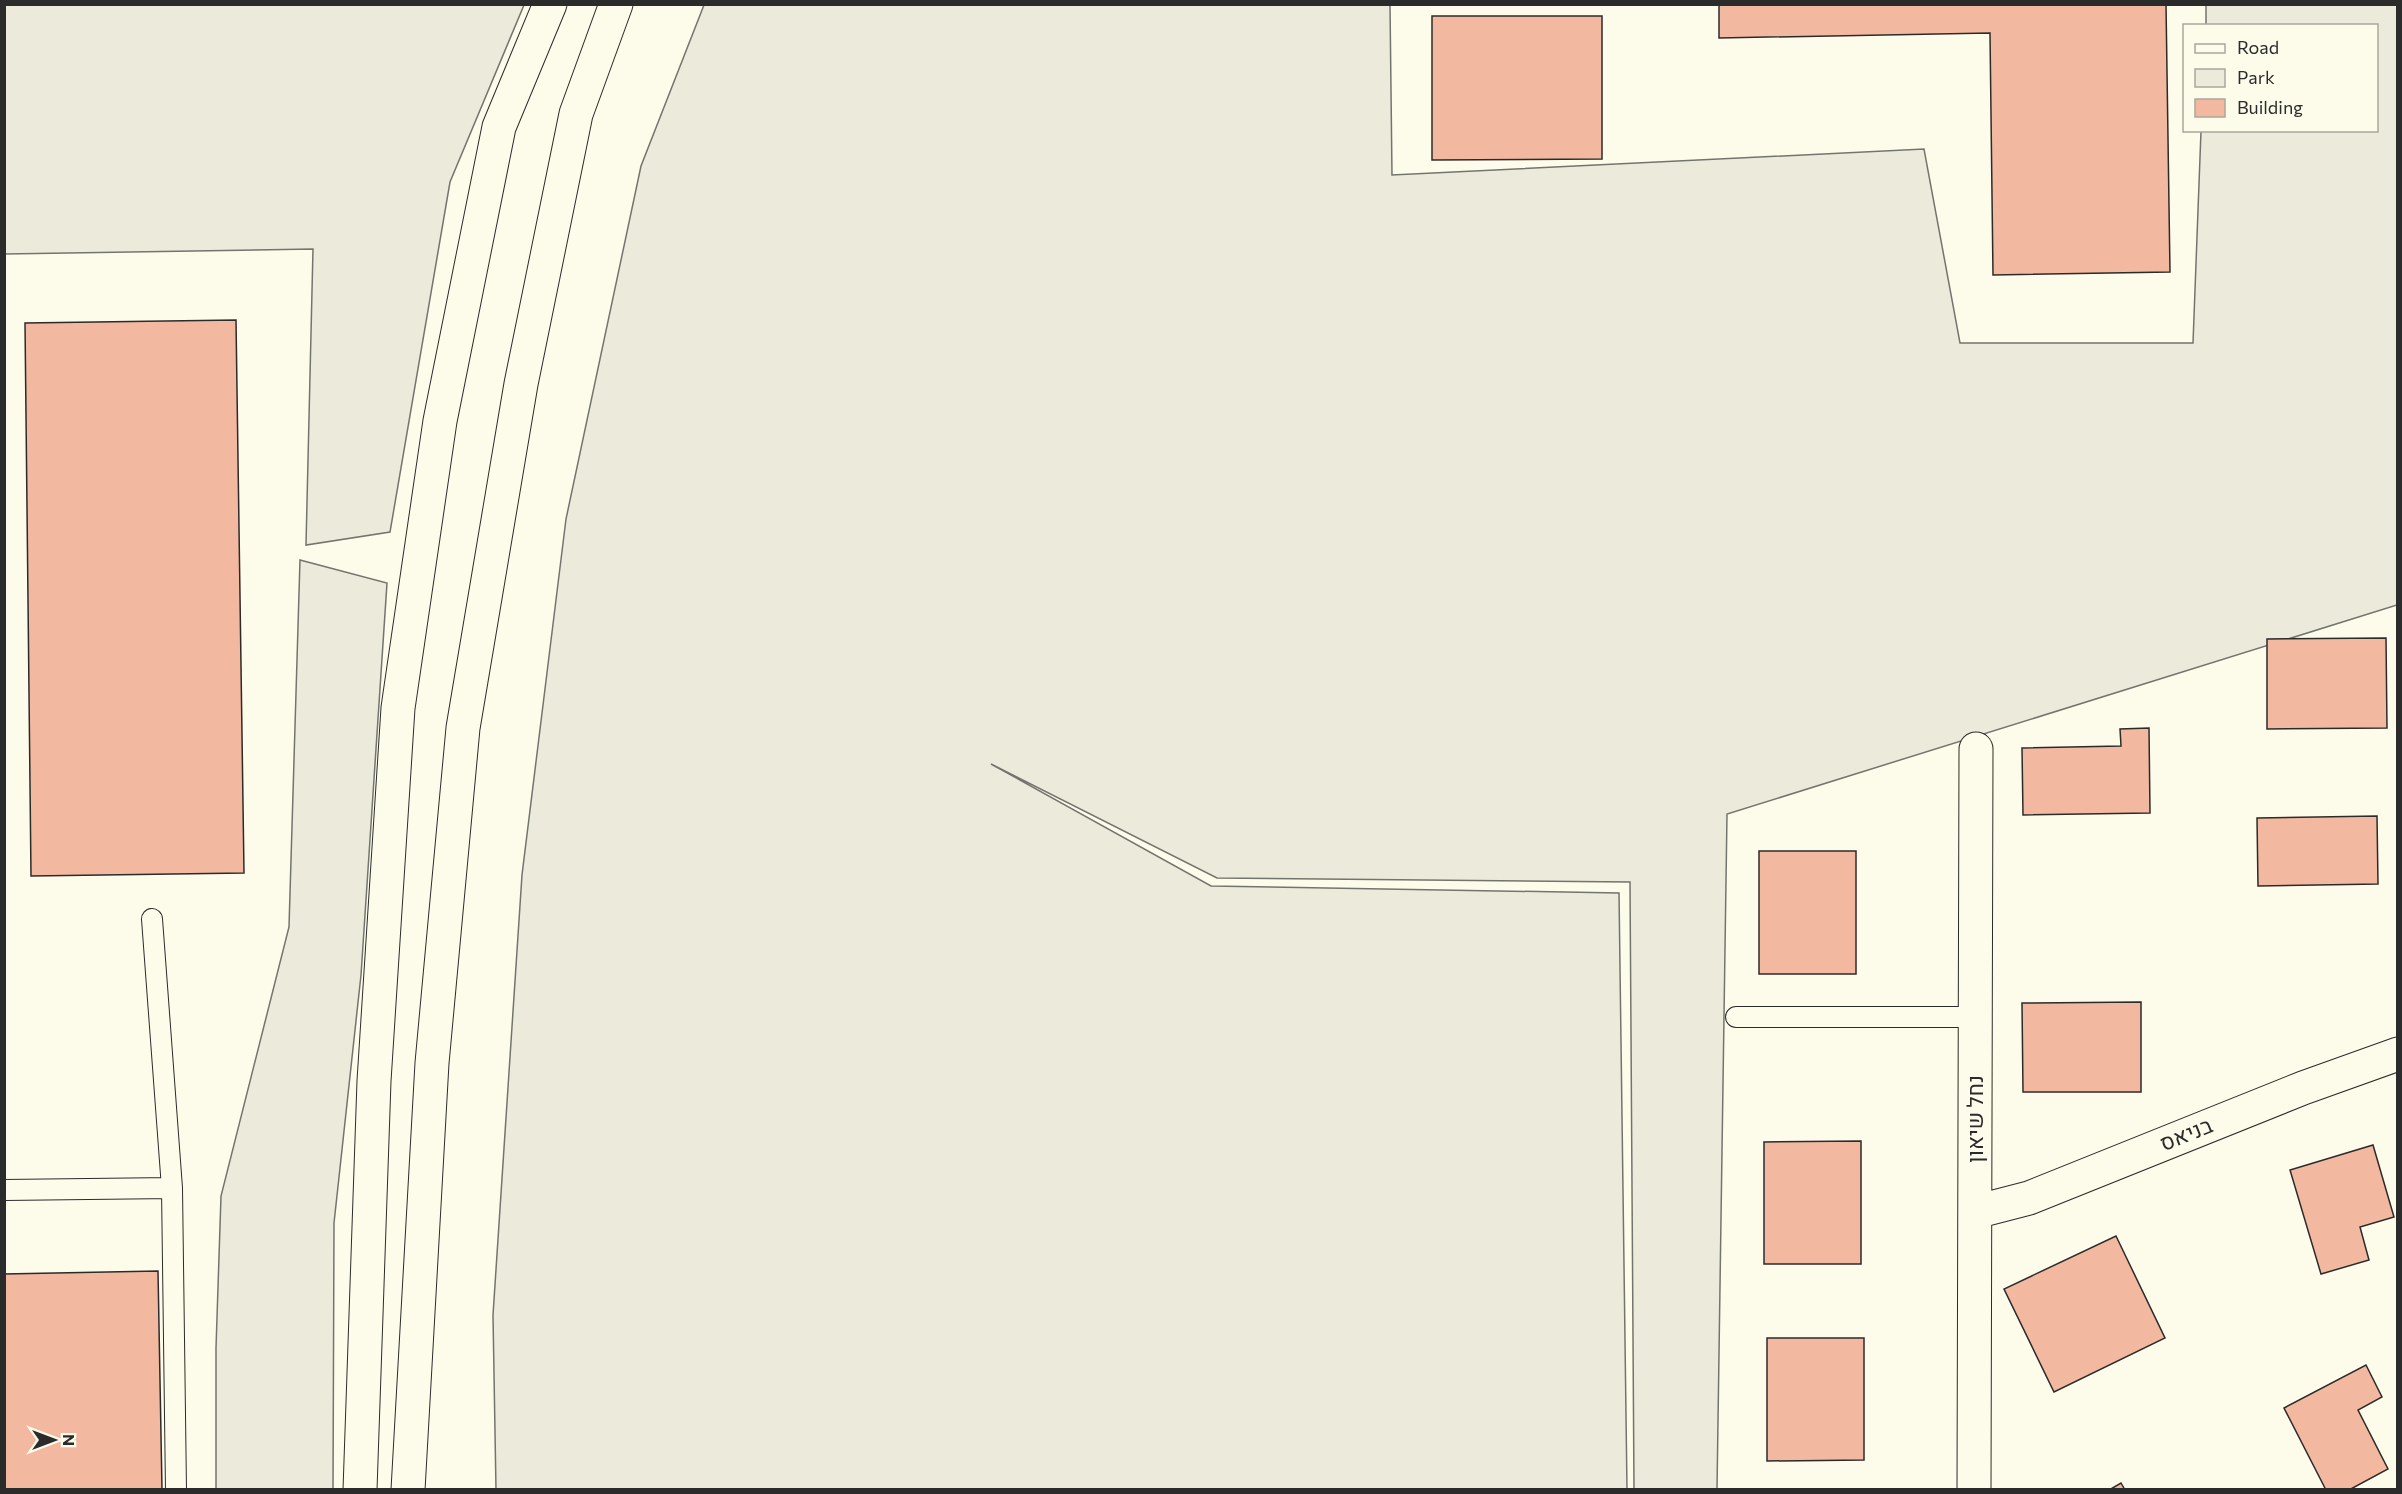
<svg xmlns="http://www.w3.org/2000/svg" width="2402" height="1494" font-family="Commissioner,Heebo,sans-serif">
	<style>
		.green { fill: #ecebdb; stroke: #74746e; stroke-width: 1.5 }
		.building { fill: #f2b8a0; stroke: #2b2b2b; stroke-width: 1.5 }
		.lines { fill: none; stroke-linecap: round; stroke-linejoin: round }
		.lane-casing { stroke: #2b2b2b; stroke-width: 22 }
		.street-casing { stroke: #2b2b2b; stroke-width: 35 }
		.highway-casing { stroke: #2b2b2b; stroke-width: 35 }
		.lane { stroke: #fdfbea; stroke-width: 20 }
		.street { stroke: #fdfbea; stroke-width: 33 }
		.highway { stroke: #fdfbea; stroke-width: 33 }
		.labels { text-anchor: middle; stroke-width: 4.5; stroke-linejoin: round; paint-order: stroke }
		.street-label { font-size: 22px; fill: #2b2b2b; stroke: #fdfbea }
	</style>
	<rect width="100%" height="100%" fill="#fdfbea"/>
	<path class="green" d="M4,5H524L450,182L390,532L306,545L313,249L5,254Z
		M704,5H1390L1392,175L1924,149L1960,343H2193L2201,131L2376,130V26L2206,25V5H2397V605L1727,814L1717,1489H1634L1630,882L1217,878L991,764L1211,886L1619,893L1627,1489L496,1490L493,1315L522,875L566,519L641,166Z
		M300,560L387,583L361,975L334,1223L333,1489H216V1348L221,1196L289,927Z"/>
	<path class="building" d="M1719,4H2166L2170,272L1993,275L1990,33L1719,38Z
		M1432,16H1602V159L1432,160Z
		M236,320L244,873L31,876L25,323Z
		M2386,638L2387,728L2267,729V639Z
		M2149,728L2150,813L2023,815L2022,748L2121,746L2120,729Z
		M2377,816L2378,884L2258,886L2257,818Z
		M1759,851H1856V974H1759Z
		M2141,1002V1092H2023L2022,1003Z
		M1861,1141V1264H1764V1142Z
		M2373,1145L2394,1217L2360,1227L2369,1260L2321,1274L2290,1170Z
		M2116,1236L2165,1338L2054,1392L2004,1289Z
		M158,1271L162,1490H4V1274Z
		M1767,1338H1864V1460L1767,1461Z
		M2366,1365L2382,1397L2358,1410L2388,1469L2349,1490H2326L2284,1408Z
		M2121,1483L2125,1490H2109Z"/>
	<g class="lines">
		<defs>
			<path id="lane" d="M152,919L172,1188L176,1490
				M1736,1017H1975
				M4,1190L172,1188"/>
			<path id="street" d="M1975,1212L2029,1198L2303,1088L2398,1054
				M1974,1490L1976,749"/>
			<path id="highway" d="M360,1490L374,1081L398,708L440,421L499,127L550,4
				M408,1490L432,1063L463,728L521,384L576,114L616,4"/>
		</defs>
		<use href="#lane" class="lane-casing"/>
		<use href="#street" class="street-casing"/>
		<use href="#highway" class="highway-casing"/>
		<use href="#lane" class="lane"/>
		<use href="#street" class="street"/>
		<use href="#highway" class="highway"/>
	</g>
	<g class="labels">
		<g class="street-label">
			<text transform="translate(1975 1119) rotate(-90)" y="8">נחל שיאון</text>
			<text transform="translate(2186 1134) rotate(-22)" y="8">בניאס</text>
		</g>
	</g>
	<rect width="2402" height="1494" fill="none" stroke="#2b2b2b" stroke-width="12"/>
	<rect x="2183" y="24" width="195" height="108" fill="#fdfbea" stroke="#a9a89e" stroke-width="1.5"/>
	<rect x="2195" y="44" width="30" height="9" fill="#fdfbea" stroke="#a9a89e" stroke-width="1.5"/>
	<text x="2237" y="54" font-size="18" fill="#2b2b2b">Road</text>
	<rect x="2195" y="69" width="30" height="18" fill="#ecebdb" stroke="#a9a89e" stroke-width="1.5"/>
	<text x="2237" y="84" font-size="18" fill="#2b2b2b">Park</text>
	<rect x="2195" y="99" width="30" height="18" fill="#f2b8a0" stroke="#a9a89e" stroke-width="1.5"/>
	<text x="2237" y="114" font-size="18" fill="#2b2b2b">Building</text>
	<g transform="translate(54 1440) rotate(90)" stroke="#fdfbea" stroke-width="4.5" paint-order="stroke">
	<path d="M0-4.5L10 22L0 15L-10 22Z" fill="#2b2b2b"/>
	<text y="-9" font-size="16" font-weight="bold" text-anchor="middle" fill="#2b2b2b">N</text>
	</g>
</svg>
